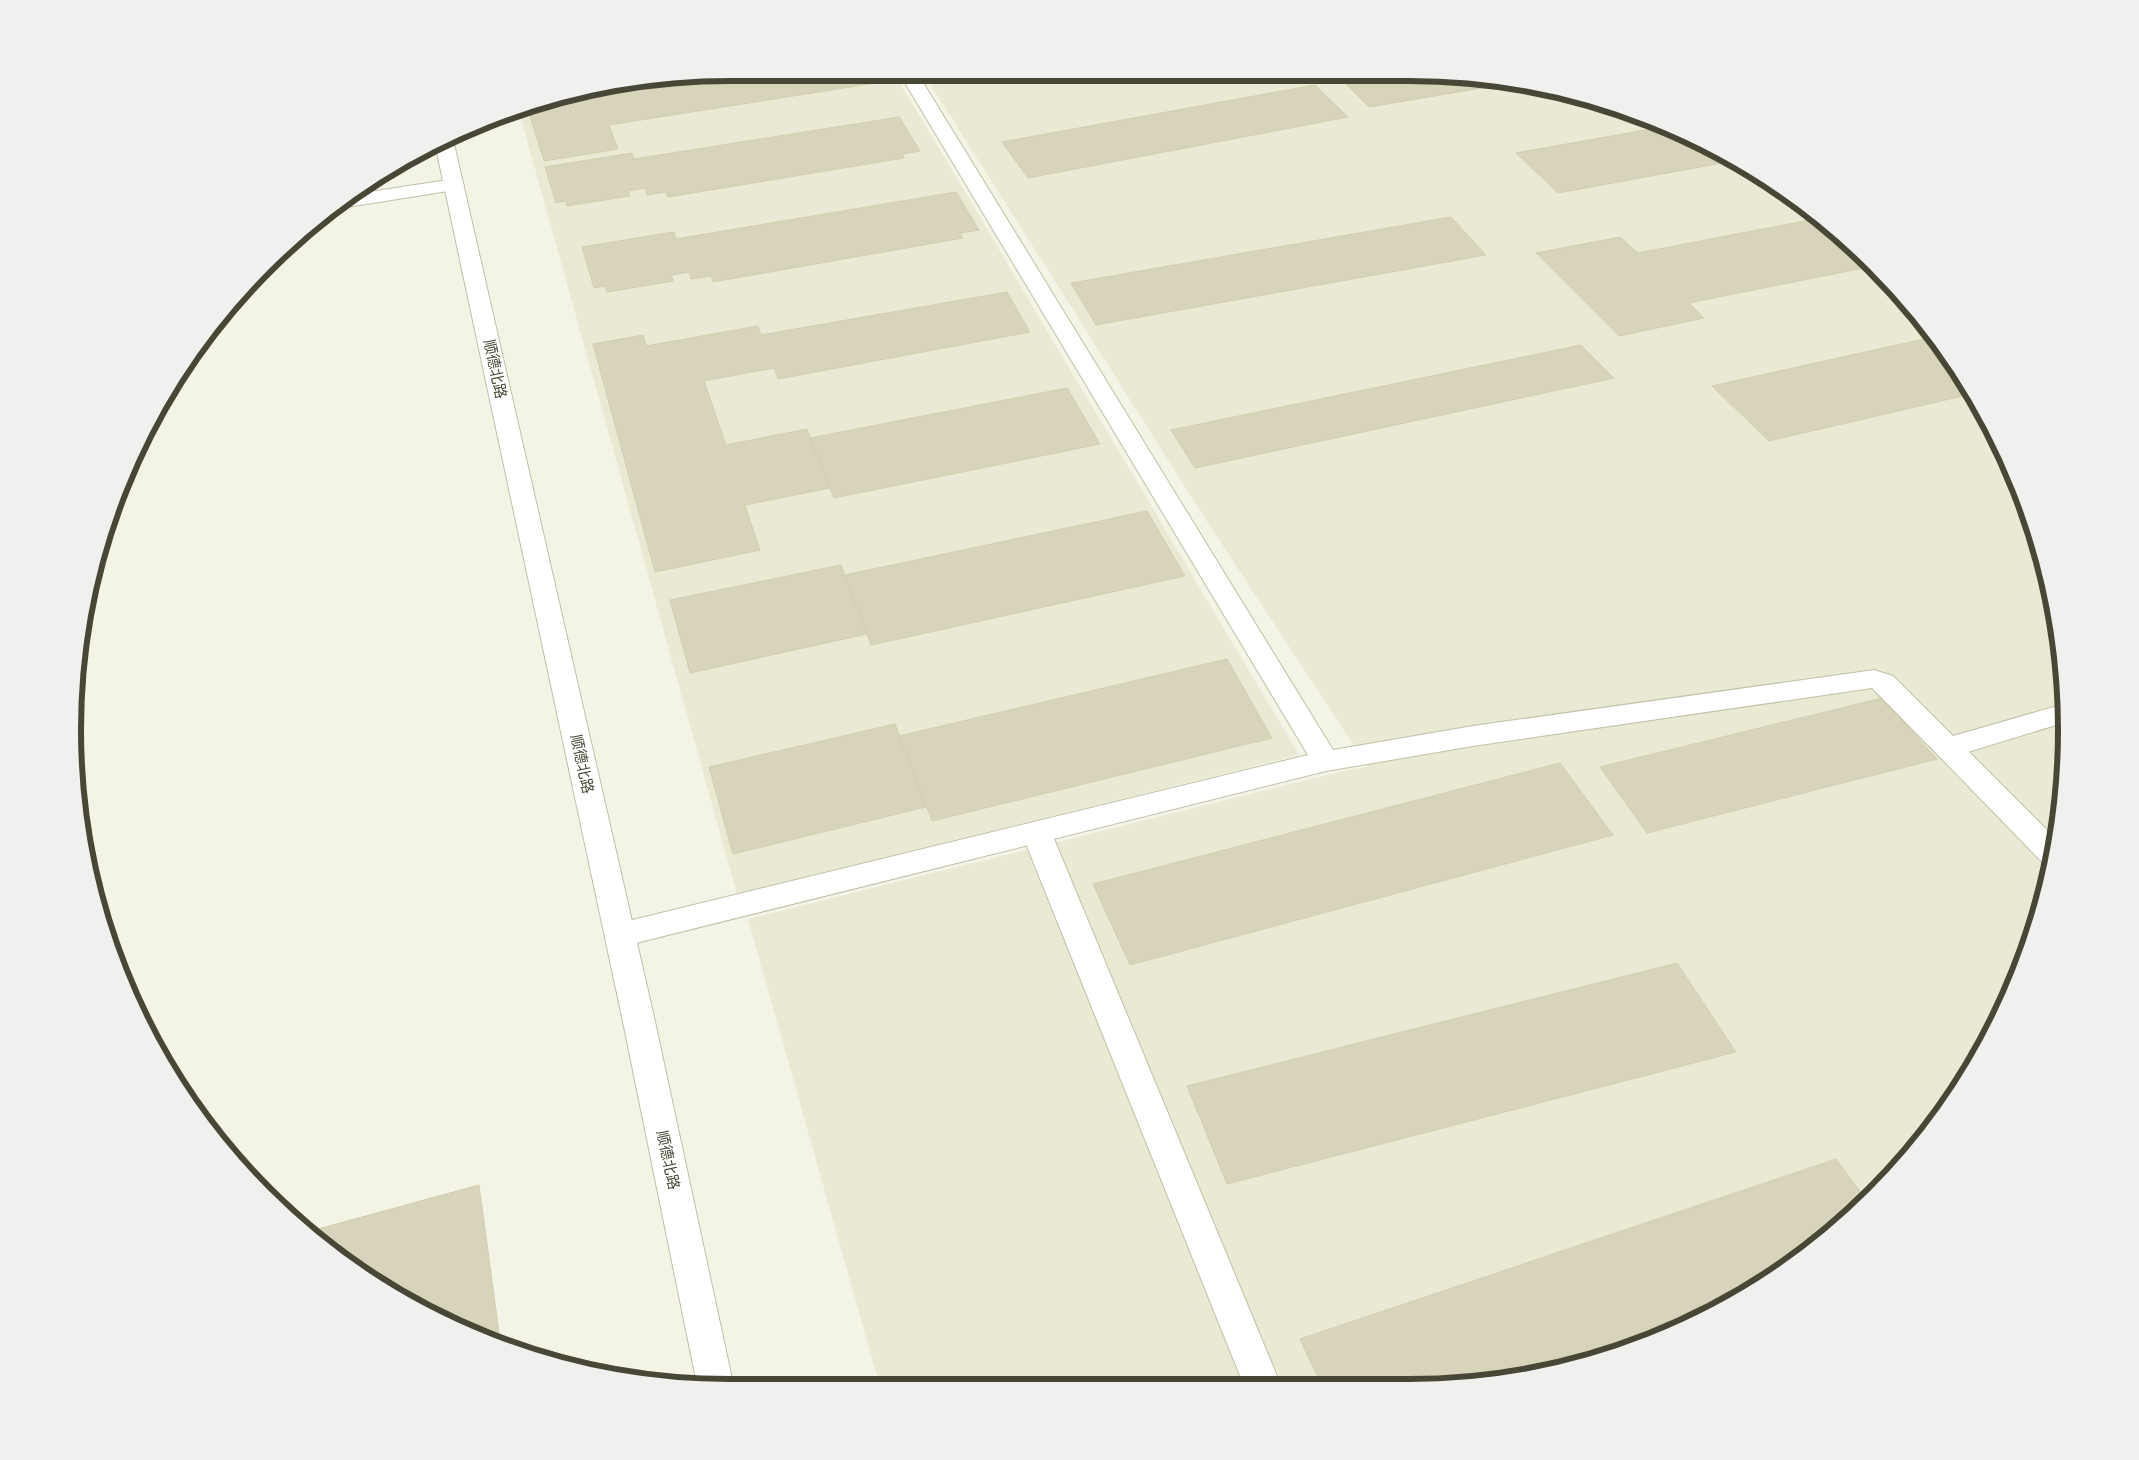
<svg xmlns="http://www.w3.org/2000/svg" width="2139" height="1460" font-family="'Open Sans','Noto Sans SC',sans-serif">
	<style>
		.residential { fill: #e9e9d4 }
		.building { fill: #d7d4bb; stroke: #d2cfae }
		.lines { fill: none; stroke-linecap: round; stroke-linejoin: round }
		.service-casing { stroke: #c1c0a8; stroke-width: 2 }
		.minor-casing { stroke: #c1c0a8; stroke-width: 2 }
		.tertiary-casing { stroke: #c1c0a8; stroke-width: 2 }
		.service { fill: #fff; fill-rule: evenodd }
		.minor { fill: #fff; fill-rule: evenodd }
		.tertiary { fill: #fff; fill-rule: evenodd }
		.labels { text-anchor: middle; stroke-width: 4; stroke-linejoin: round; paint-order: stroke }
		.street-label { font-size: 15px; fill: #484635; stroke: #fff }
		.rim { fill: none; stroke: #484635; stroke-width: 6 }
	</style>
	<rect width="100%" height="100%" fill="#f4f4e6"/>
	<path class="residential" d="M1409,73L1537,85L1700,140L1809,208L1874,265L1956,364L2016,478L2054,601L2066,730L2054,858L2017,981L1956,1095L1874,1195L1775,1277L1661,1337L1538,1375L1409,1388L880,1387L748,919L1348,770L1368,767L1208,523L925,76Z
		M896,76L1299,755L737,894L518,108L644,78Z"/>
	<path class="building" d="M1409,72L1511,83L1369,107L1341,79L1378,73Z
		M879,76L882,82L609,125L618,149L544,161L527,106L595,90L598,96L715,78Z
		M953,76H995L957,82Z
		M1315,85L1348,117L1028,178L1002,142Z
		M899,117L920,151L902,154L904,158L668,197L666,192L647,195L645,188L628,191L630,196L567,206L566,201L556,203L545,167L632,153L634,159Z
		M1662,127L1700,140L1733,161L1558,193L1516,153Z
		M956,192L979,230L960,233L963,238L713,282L711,276L691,279L689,272L671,275L673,281L607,292L605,286L594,288L582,247L674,232L676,239Z
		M1451,217L1486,255L1096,325L1071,283Z
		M1820,218L1874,266L1689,303L1704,318L1619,336L1536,253L1620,237L1638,253Z
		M1007,292L1030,332L778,379L774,368L704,381L726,445L807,429L830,488L745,505L760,550L655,572L593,344L643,335L646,346L758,326L761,335Z
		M1933,337L1956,364L1971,394L1769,441L1712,386Z
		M1581,345L1614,378L1195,468L1171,430Z
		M1067,388L1100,444L834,498L810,438Z
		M1147,511L1185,576L871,645L845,575Z
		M841,565L867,634L690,673L670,600Z
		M1227,659L1272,738L932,821L899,736Z
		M1882,698L1937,759L1647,833L1600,767Z
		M895,724L926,807L733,854L709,767Z
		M1560,763L1613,835L1130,965L1093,884Z
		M1677,963L1736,1052L1227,1184L1187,1086Z
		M1836,1159L1867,1201L1775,1277L1661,1337L1538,1375L1409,1388H1323L1300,1339Z
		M479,1185L500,1340L439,1320L330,1252L307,1232Z"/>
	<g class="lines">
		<defs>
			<path id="service" d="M1948,738L1958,741L2056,839L2051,866L2044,864L1938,755L1934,748L1938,741Z
				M1037,823L1047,826L1052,834L1282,1388H1245L1022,834L1027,826Z"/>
			<path id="minor" d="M901,76H919L1333,750L1473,726L1874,670L1893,676L1953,736L2064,704L2066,722L1948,758L1938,755L1872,688L1473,746L1326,771L620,947L609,943L605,935L609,927L620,923L1308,755Z
				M454,179L461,181L464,185L461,189L341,208L335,206L350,195Z"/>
			<path id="tertiary" d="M452,140L454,144L654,1017L734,1388L697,1384L622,1017L436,148Z"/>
		</defs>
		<use href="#service" class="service-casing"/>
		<use href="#minor" class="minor-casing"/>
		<use href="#tertiary" class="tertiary-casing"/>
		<use href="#service" class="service"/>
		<use href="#minor" class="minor"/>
		<use href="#tertiary" class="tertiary"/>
	</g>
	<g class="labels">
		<g class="street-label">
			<text transform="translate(495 369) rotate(78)" y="5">顺德北路</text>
			<text transform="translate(582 764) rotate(78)" y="5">顺德北路</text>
			<text transform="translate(668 1160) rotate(78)" y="5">顺德北路</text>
		</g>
	</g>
	<path d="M0 0H2139V1460H0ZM730 81H1409A649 649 0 0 1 2058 730V730A649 649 0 0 1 1409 1379H730A649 649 0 0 1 81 730V730A649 649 0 0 1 730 81Z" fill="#f0f0ef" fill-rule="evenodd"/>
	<path class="rim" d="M730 81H1409A649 649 0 0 1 2058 730V730A649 649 0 0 1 1409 1379H730A649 649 0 0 1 81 730V730A649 649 0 0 1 730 81Z"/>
</svg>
